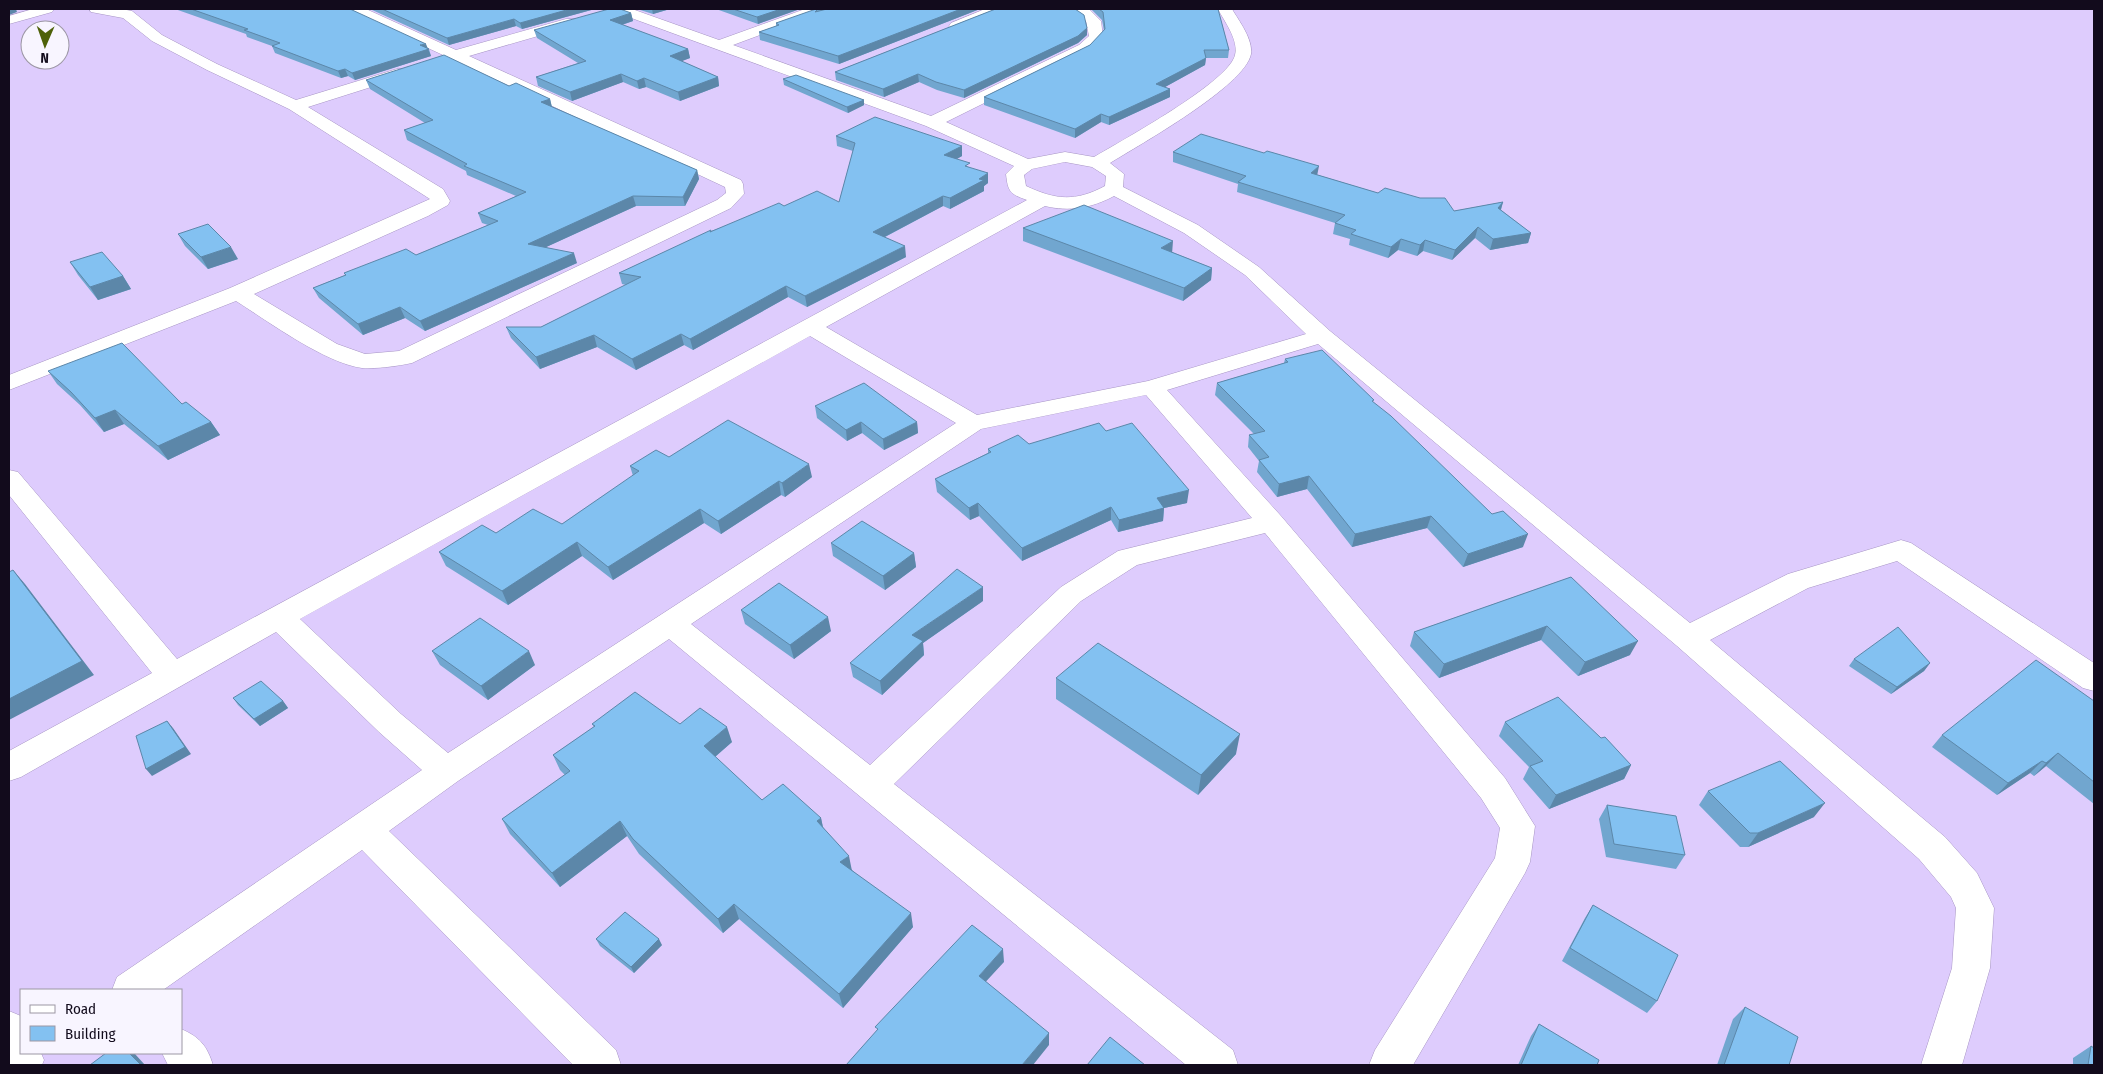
<svg xmlns="http://www.w3.org/2000/svg" width="2103" height="1074" font-family="'Fira Sans Condensed',sans-serif">
	<style>
		.lines { fill: none; stroke-linecap: round; stroke-linejoin: round }
		.street-casing { stroke: #a795c4; stroke-width: 1 }
		.street { fill: #fff; fill-rule: evenodd }
		.wall { fill: #71a6cf }
		.shaded-wall { fill: #5c87a9 }
		.building { fill: #83c1f1; stroke: #5c87a9 }
	</style>
	<rect width="100%" height="100%" fill="#deccfd"/>
	<g class="lines">
		<defs>
			<path id="street" d="M33,9H54L52,12L9,24V16Z
				M89,9H121L132,11L162,35L217,64L296,100L397,69H409L411,72L409,75L308,107L443,189L450,201L448,205L428,216L254,294L337,344L365,354L399,351L717,200L726,193L725,187L454,60H444L441,57L443,55L350,12L348,9H366L456,50L566,19H576L578,22L576,25L469,56L741,180L743,184L744,194L731,208L412,363C398,366 377,369 362,368C325,363 269,322 236,301L9,390V375L230,288L430,199L289,109L207,70L152,41L123,18L91,12Z
				M613,9H632L719,40L805,9H824L822,12L733,45L931,116L1079,45L1089,36L1086,21L1067,9L1090,10L1101,21L1103,37L1089,51L946,122L1028,159L1065,152L1094,157C1121,141 1229,82 1235,55C1239,40 1224,21 1218,9H1232C1239,21 1253,39 1251,54C1245,86 1139,145 1110,163L1124,174L1123,187L1198,225L1259,267L1330,331L1690,623L1788,574L1901,540L1911,543L2094,663V691L2083,688L1897,561L1808,588L1710,640L1945,837L1977,873L1994,908L1990,968L1962,1065H1921L1952,968L1956,908L1951,897L1919,859L1677,646L1318,344L1167,390L1281,516L1505,778L1535,826L1530,862L1525,873L1413,1065H1369L1375,1050L1495,858L1500,828L1481,798L1265,533L1137,565L1081,601L894,784L1233,1050L1238,1065H1186L669,639L458,781L389,831L616,1050L621,1065H573L362,850L163,990H112L117,977L422,770L379,732L276,632L21,777L9,781V751L152,673L9,495V470L18,472L177,659L1027,200C1010,194 1008,192 1006,174L1014,166L926,126L615,12ZM1065,162L1092,167L1106,176L1105,186C1075,202 1056,200 1026,186L1024,175L1032,169ZM1114,196L1184,233L1245,275L1306,334L1148,381L977,415L826,327L1045,206C1069,212 1092,208 1114,196ZM810,336L956,423L448,753L401,714L300,619ZM1146,395L1252,518L1118,551L1061,587L870,765L691,624L981,429Z
				M985,9H1002L993,16L961,29H951L949,26L951,23Z
				M9,1011L21,1016V1053H41L44,1060L42,1065H9Z
				M181,1029C200,1037 207,1046 213,1065H168L162,1053H181Z"/>
		</defs>
		<use href="#street" class="street-casing"/>
		<use href="#street" class="street"/>
	</g>
	<path class="wall" d="M175,9H350L429,49L431,56L355,80L348,76L341,78L275,53L272,46L247,37L246,34Z
		M370,9H595L522,29L516,26L449,45Z
		M637,9H670L653,14Z
		M716,9H800L758,24Z
		M820,9L821,10L825,9H980L839,64L760,40L759,32L776,26V23Z
		M1091,9H1218L1229,50L1228,58H1206L1205,65L1165,87L1170,89V97L1109,125L1101,122L1075,138L984,105V97L1090,45L1104,31L1102,20Z
		M993,10L1087,35L1078,43L964,98L937,90L919,82L884,97L836,80L835,72Z
		M631,13L633,21L622,25L688,49L690,58L681,61L718,77L719,86L680,101L646,87L639,89L623,82L572,101L538,86L536,77L578,63L537,38L534,30Z
		M783,79L864,100V105L848,113L784,85Z
		M366,80L509,86L550,99L552,107L697,170L699,179L685,206H636L546,247L577,263L425,331L405,318L363,335L319,298L313,288L345,275L344,273L416,255L488,225L482,223L478,213L516,196L467,175L466,171L407,140L404,130L425,123L370,89Z
		M836,136L962,146V156L957,159L970,168L988,183L984,186V191L950,209L943,206L885,237L906,257L807,307L788,297L693,350L684,345L636,370L597,347L540,369L511,338L506,327H541L626,285L622,284L619,273L711,231L784,206L839,202L853,151L837,146Z
		M1173,152L1318,175L1378,193L1454,211L1503,202L1501,210L1531,233L1528,243L1490,250L1475,238L1452,260L1423,251L1417,256L1398,250L1388,258L1349,245L1350,239L1333,234L1335,223L1237,192L1238,184L1173,162Z
		M1023,228L1172,252L1212,268L1211,280L1183,301L1023,241Z
		M178,234L238,259L208,269L185,246Z
		M70,262L123,276L131,289L98,300L78,275Z
		M1285,359L1374,403L1523,547L1463,567L1427,528L1352,547L1307,489L1277,497L1257,472L1259,461L1248,447L1249,435L1254,434L1215,395L1217,383L1284,363Z
		M48,371L182,404L211,422L220,435L168,460L124,424L104,432L80,405L57,384Z
		M815,406L917,422L918,433L884,450L862,433L847,441L817,418Z
		M1106,431L1187,503L1164,508L1163,521L1118,532L1111,520L1022,561L979,516L970,520L937,492L935,479L988,453V449L1029,444Z
		M669,457L812,477L785,497L781,495L721,534L704,523L613,580L582,556L508,605L446,566L439,552L496,533L562,524L633,476L630,466Z
		M831,543L914,553L916,567L885,590L833,556Z
		M1571,577L1630,655L1578,676L1541,640L1439,678L1410,646L1414,632Z
		M983,601L923,643L924,655L882,695L853,677L850,663Z
		M741,610L831,631L794,659L745,624Z
		M432,651L535,665L488,700L440,665Z
		M1854,659L1930,663L1924,671L1891,694L1849,666Z
		M1056,678L1236,754L1198,795L1056,699Z
		M233,698L283,701L288,708L260,726L238,705Z
		M2094,701V804L2046,766L2034,776L2030,773L1997,795L1932,747L1942,735Z
		M1505,722L1601,738L1631,765L1624,779L1549,809L1523,779L1529,767L1499,736Z
		M592,724H680L732,742L715,757L762,800L821,818L823,827L852,870L913,927L843,1008L739,919L723,933L639,854L627,836L560,887L510,834L502,819L565,775L560,770L553,755L594,727Z
		M1708,791L1814,817L1748,847H1740L1699,805Z
		M1607,805L1685,855L1676,869L1606,857L1599,819Z
		M1593,905L1657,1001L1647,1013L1562,961L1585,918Z
		M596,939L662,945L634,973L600,946Z
		M1745,1007L1789,1065H1717L1733,1019Z
		M1539,1024L1597,1065H1518L1531,1036Z
		M2091,1046L2094,1065H2073V1058Z"/>
	<path class="shaded-wall" d="M9,9H16L17,12L9,15Z
		M570,9H595L522,29L520,23Z
		M652,9H670L653,14Z
		M781,9H800L758,24L757,17Z
		M961,9H980L839,64L838,56Z
		M631,13L633,21L612,28L610,20Z
		M514,19L516,26L449,45L447,38Z
		M1087,28V35L1078,43L964,98V90Z
		M426,44L431,56L355,80L352,73L420,45Z
		M688,49L690,58L672,65L670,56Z
		M1206,58L1205,65L1156,92V84Z
		M345,69L348,76L341,78L338,71Z
		M621,74L623,82L572,101L570,92Z
		M918,74L919,82L884,97L883,89Z
		M718,77L719,86L680,101L678,92Z
		M644,78L646,87L639,89L637,81Z
		M1170,89V97L1109,125V117Z
		M550,99L552,108L541,102Z
		M864,100V105L848,113L847,107Z
		M1101,114V122L1075,138V129Z
		M962,146V156L945,165L944,155Z
		M1319,166L1317,176L1311,173Z
		M697,170L699,179L685,206L683,197Z
		M988,173V183L984,186V191L950,209V198Z
		M633,196L636,206L531,254L528,244Z
		M943,196V206L875,242L873,232Z
		M1503,202L1500,212L1498,208Z
		M1478,227L1475,238L1452,260L1455,250Z
		M1531,233L1528,243L1490,250L1493,239Z
		M1401,239L1398,250L1388,258L1391,247Z
		M1425,240L1423,251L1417,256L1420,245Z
		M1173,241L1172,254L1161,248Z
		M905,246L906,257L807,307L805,296Z
		M231,247L238,259L208,269L201,257Z
		M574,253L577,263L425,331L420,321Z
		M1212,268L1211,280L1183,301L1184,288Z
		M123,276L131,289L98,300L90,287Z
		M786,286L788,297L693,350L690,339Z
		M400,307L405,318L363,335L358,324Z
		M681,334L684,345L636,370L632,359Z
		M594,335L597,347L540,369L536,357Z
		M115,410L124,424L104,432L95,418Z
		M211,422L220,435L168,460L158,446Z
		M861,422L862,433L847,441L846,430Z
		M917,422L918,433L884,450L883,439Z
		M809,464L812,477L785,497L782,483Z
		M1309,476L1307,489L1277,497L1279,484Z
		M779,481L781,495L721,534L718,521Z
		M1189,490L1187,503L1164,508L1163,521L1118,532L1119,520L1157,498Z
		M978,503L979,516L970,520L969,508Z
		M1111,507V520L1022,561V548Z
		M700,509L704,523L613,580L608,567Z
		M1431,516L1427,528L1352,547L1355,534Z
		M1528,534L1523,547L1463,567L1468,554Z
		M577,542L582,556L508,605L502,591Z
		M914,553L916,567L885,590L883,576Z
		M13,570L25,584L94,675L9,720Z
		M983,587V601L923,643L924,655L882,695L880,681L912,635Z
		M828,617L831,631L794,659L790,645Z
		M1547,626L1541,640L1439,678L1444,664Z
		M1638,641L1630,655L1578,676L1585,662Z
		M529,651L535,665L488,700L481,686Z
		M1930,663L1924,671L1891,694L1897,687Z
		M283,701L288,708L260,726L254,719Z
		M167,721L173,728L191,754L152,776L146,769Z
		M727,727L732,742L709,762L704,746Z
		M1240,734L1236,754L1198,795L1201,775Z
		M2058,753L2046,766L2034,776L2046,763Z
		M2042,761L2030,773L1997,795L2008,783Z
		M1631,765L1624,779L1549,809L1556,795Z
		M1825,803L1814,817L1748,847L1758,833Z
		M821,818L824,833L817,821Z
		M620,821L627,836L560,887L552,873Z
		M849,856L852,871L840,862Z
		M734,904L739,919L723,933L718,919Z
		M911,913L913,927L843,1008L839,994Z
		M659,939L662,945L634,973L631,967Z
		M1003,949L1004,962L980,988L979,976Z
		M1049,1033V1045L1033,1065H1022Z
		M129,1053H134L135,1054L145,1065H141Z"/>
	<path class="building" d="M191,9H350L426,44L420,45L429,49L352,73L345,69L338,71L272,46L280,43L244,30L248,29Z
		M382,9H570L520,23L514,19L447,38Z
		M609,9H620L631,13L610,20L688,49L670,56L718,77L678,92L644,78L637,81L621,74L570,92L536,77L586,61L534,30Z
		M733,9H781L757,17Z
		M816,9H818L815,12L827,9H961L838,56L759,32L779,25L776,23Z
		M996,9H1075L1084,15L1087,28L1078,36L964,90L936,82L918,74L883,89L835,72L993,10Z
		M1099,9H1218L1229,50H1204L1206,58L1156,84L1170,89L1109,117L1101,114L1075,129L984,97L1090,45L1105,29L1103,12Z
		M444,55L509,86L516,83L550,99L541,102L697,170L683,197L633,196L528,244L574,253L420,321L400,307L358,324L313,288L346,275L344,273L406,249L416,255L498,221L478,213L526,192L464,166L467,164L404,130L433,120L366,80Z
		M796,75L864,100L847,107L783,79Z
		M875,117L962,146L944,155L970,163L965,166L988,173L979,179L984,180L950,198L943,196L873,232L905,246L805,296L786,286L690,339L681,334L632,359L594,335L536,357L506,327H541L641,277L619,273L711,230L710,232L779,203L784,206L817,191L839,202L855,143L836,136Z
		M1201,134L1264,153L1267,151L1319,166L1311,173L1378,193L1385,188L1420,198H1445L1454,211L1503,202L1498,208L1531,233L1493,239L1478,227L1455,250L1425,240L1420,245L1401,239L1391,247L1351,234L1356,230L1335,223L1345,215L1238,182L1246,176L1173,152Z
		M1084,205L1173,241L1161,248L1212,268L1184,288L1023,228Z
		M208,224L231,247L201,257L178,234Z
		M102,252L123,276L90,287L70,262Z
		M122,343L182,404L186,402L211,422L158,446L115,410L95,418L71,392L48,371Z
		M1322,350L1374,400L1372,401L1391,416L1492,514L1503,511L1528,534L1468,554L1431,516L1355,534L1309,476L1279,484L1259,460L1269,457L1249,435L1265,431L1217,383L1288,362L1285,359Z
		M864,383L917,422L883,439L861,422L846,430L815,406Z
		M728,420L809,464L782,483L779,481L718,521L700,509L608,567L577,542L502,591L439,552L482,525L496,533L533,509L562,524L639,471L630,466L656,450L669,457Z
		M1099,423L1106,431L1132,423L1189,490L1157,498L1164,508L1119,520L1111,507L1022,548L978,503L969,508L935,479L991,452L988,449L1018,435L1029,444Z
		M862,521L914,553L883,576L831,543Z
		M957,569L983,587L912,635L923,641L880,681L850,663Z
		M13,570L82,661L9,699V572Z
		M1571,577L1638,641L1585,662L1547,626L1444,664L1414,632Z
		M779,583L828,617L790,645L741,610Z
		M480,618L529,651L481,686L432,651Z
		M1898,627L1930,663L1897,687L1854,659Z
		M1098,643L1240,734L1201,775L1056,678Z
		M2036,660L2094,701V782L2058,753L2046,763L2042,761L2008,783L1942,735Z
		M261,681L283,701L254,719L233,698Z
		M635,692L680,724L700,708L727,727L704,746L762,800L783,784L821,818L817,821L849,856L840,862L911,913L839,994L734,904L718,919L633,839L620,821L552,873L502,819L570,771L553,755L595,726L592,724Z
		M1558,697L1601,738L1605,737L1631,765L1556,795L1530,766L1543,761L1505,722Z
		M167,721L185,747L146,769L136,736Z
		M1780,761L1825,803L1758,833H1750L1708,791Z
		M1607,805L1676,816L1685,855L1614,844Z
		M1593,905L1678,955L1657,1001L1570,948Z
		M625,912L659,939L631,967L596,939Z
		M972,925L1003,949L979,976L1049,1033L1022,1065H846L878,1029L875,1027Z
		M1745,1007L1798,1037L1789,1065H1724Z
		M1539,1024L1599,1060L1597,1065H1521Z
		M1110,1037L1145,1065H1087Z
		M2091,1046L2094,1048V1065H2088Z
		M106,1053H129L141,1065H90Z"/>
	<rect width="2103" height="1074" fill="none" stroke="#120b1c" stroke-width="20"/>
	<rect x="20" y="989" width="162" height="65" fill="#f8f5ff" stroke="#9c97a4"/>
	<rect x="30" y="1005" width="25" height="8" fill="#ffffff" stroke="#9c97a4"/>
	<text x="65" y="1014" font-size="15" fill="#120b1c">Road</text>
	<rect x="30" y="1026" width="25" height="15" fill="#83c1f1" stroke="#9c97a4"/>
	<text x="65" y="1039" font-size="15" fill="#120b1c">Building</text>
	<g transform="translate(45 45) rotate(182)"><circle r="24" fill="#f8f5ff" stroke="#9c97a4"/>
	<path d="M0-4L9 19L0 12L-9 19Z" fill="#4e6109"/>
	<text y="-8" font-size="14" font-weight="bold" text-anchor="middle" fill="#120b1c">N</text>
	</g>
</svg>
